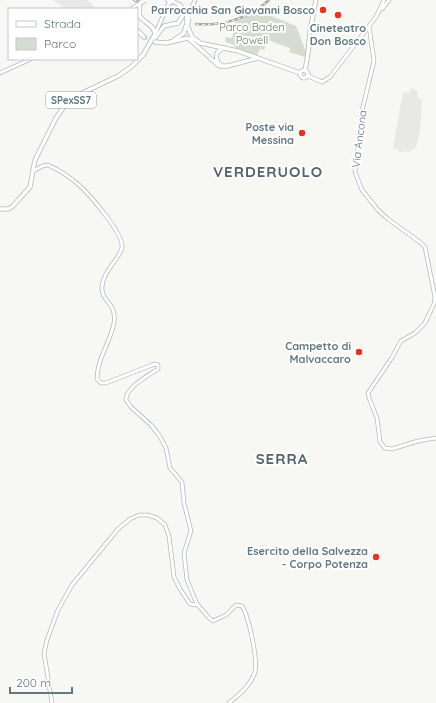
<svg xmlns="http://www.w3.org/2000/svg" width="436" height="703" font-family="Quicksand,sans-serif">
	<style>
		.built { fill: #e8e8e7 }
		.green { fill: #d7dcd3 }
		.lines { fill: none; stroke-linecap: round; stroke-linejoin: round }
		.primary-tunnel { stroke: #d2d7d7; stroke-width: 3.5; stroke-dasharray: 3.5 2; stroke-linecap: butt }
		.secondary-casing { stroke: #b2b9bd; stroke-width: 4.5 }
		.primary-casing { stroke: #b1b8ba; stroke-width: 5 }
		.secondary { stroke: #fff; stroke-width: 3 }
		.primary { stroke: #fff; stroke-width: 3.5 }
		.rail-casing { stroke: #9ea8ac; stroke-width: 2.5 }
		.rail { stroke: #fff; stroke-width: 1; stroke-dasharray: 3; stroke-linecap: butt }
		.secondary-bridge-casing { stroke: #b2b9bd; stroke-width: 4.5; stroke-linecap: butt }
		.primary-bridge-casing { stroke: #b1b8ba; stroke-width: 5; stroke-linecap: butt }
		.secondary-bridge { stroke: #fff; stroke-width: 3 }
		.primary-bridge { stroke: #fff; stroke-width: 3.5 }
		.poi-dot { fill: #e93221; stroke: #fff; stroke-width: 1.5 }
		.labels { text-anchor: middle; stroke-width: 4; stroke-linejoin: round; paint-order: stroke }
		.shield { fill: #fff; stroke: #90a0a6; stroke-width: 1 }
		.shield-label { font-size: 10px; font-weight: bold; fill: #617780 }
		.poi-label { font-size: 11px; font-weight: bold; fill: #617780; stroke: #fff; text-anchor: end }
		.park-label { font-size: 11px; fill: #687860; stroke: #fff }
		.street-label { font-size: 11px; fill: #617780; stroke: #fff }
		.district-label { font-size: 15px; font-weight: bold; letter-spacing: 1px; fill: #53646b; stroke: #fff }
	</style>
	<rect width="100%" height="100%" fill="#f7f7f4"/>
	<path class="built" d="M53,0H87L97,9H66Z
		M412,88L418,92L417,97L422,100L420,132L418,142L415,148L408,152L405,151L402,152H399V150L393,148L403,92L409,93Z"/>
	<path class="green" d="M259,11L296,26L306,52L305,57L289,52L290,48L268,40L264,50L260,49L257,55L238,50L235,47L234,45L225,42L226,37L232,38L236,21Z"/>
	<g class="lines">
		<path class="primary-tunnel" d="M144,37L155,42"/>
		<defs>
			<path id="secondary" d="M131,9L140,3
				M382,9L389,0
				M187,18L195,0
				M369,26L374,61L361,115L355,172L362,190L378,210L388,219L421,243L425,247L435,297L434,304L425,323L415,333L401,341L391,359L368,393L369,398L377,418L380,442L385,448L392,449L418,441L436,438
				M155,34L169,3
				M0,73L31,59
				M308,76L322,82L330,77L376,17L384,0
				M32,171C38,170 40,165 48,165C59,170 70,177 79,185C89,194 124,234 122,247C121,258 103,270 102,287C101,302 117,302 114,323C110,343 97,359 97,379L101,383H106L152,365L155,364L158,365V369C149,375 125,388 126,400L131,407L151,425L159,435L166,448L170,468L182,482L184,503L191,531L184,553L187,580L197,604L209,618L213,621L226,615L236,605L242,606C249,617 258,660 255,672C251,685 239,695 229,703
				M52,703L44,653L47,640L58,610L72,585L118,529L130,519L139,515H148L157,518L165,525L169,536L174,577L180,589L190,604L194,605L197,604"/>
			<path id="primary" d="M168,0L170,3
				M172,1L180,5L187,18
				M187,25L192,37L200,43L238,51L300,73
				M137,30L144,37
				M155,38L164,26L178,23
				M174,40L184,33L186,26
				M155,42L166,43
				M166,43L188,38L219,66H228L258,58
				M222,66L218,63C215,56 216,51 224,48
				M300 74a4 4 0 1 1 8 0a4 4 0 1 1-8 0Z
				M305,71L308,53L310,31L316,0
				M0,209H8L12,207L30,187L35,160L56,118L63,108L76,96L118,76L131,67L143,55L155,34C154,24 143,23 139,15L140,3"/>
		</defs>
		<use href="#secondary" class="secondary-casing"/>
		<use href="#primary" class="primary-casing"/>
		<use href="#secondary" class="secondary"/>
		<use href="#primary" class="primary"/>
		<defs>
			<path id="rail" d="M134,0L139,2
				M196,24C222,26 249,19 269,0"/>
		</defs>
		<use href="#rail" class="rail-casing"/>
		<use href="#rail" class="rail"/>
		<defs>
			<path id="secondary-bridge" d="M188,25L189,18"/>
			<path id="primary-bridge" d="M140,3L145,0
				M178,23L183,15
				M187,25V18"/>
		</defs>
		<use href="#secondary-bridge" class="secondary-bridge-casing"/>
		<use href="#primary-bridge" class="primary-bridge-casing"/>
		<use href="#secondary-bridge" class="secondary-bridge"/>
		<use href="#primary-bridge" class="primary-bridge"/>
	</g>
	<g class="poi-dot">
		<circle cx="323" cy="10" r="4"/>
		<circle cx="338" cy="15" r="4"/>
		<circle cx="302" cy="133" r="4"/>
		<circle cx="359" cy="352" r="4"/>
		<circle cx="376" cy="557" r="4"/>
	</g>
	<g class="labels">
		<rect class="shield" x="46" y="92" width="50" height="16" rx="3"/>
		<g class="shield-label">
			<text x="71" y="104">SPexSS7</text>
		</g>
		<g class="poi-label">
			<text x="315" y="14">Parrocchia San Giovanni Bosco</text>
			<text x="338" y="32" text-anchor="middle">Cineteatro<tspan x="338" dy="13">Don Bosco</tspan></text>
			<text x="294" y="131">Poste via<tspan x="294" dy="13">Messina</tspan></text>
			<text x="351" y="350">Campetto di<tspan x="351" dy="13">Malvaccaro</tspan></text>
			<text x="368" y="555">Esercito della Salvezza<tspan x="368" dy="13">- Corpo Potenza</tspan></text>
		</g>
		<g class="park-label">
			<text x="252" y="31">Parco Baden<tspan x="252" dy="13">Powell</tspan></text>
		</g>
		<g class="street-label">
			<text transform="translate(359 139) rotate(-83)" y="4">Via Ancona</text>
		</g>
		<g class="district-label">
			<text x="268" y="177">VERDERUOLO</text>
			<text x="282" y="464">SERRA</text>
		</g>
	</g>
	<rect x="8" y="8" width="130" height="52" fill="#ffffff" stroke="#c0c9cc"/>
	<rect x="16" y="21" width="20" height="6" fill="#ffffff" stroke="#c0c9cc"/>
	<text x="44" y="28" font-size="12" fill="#617780">Strada</text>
	<rect x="16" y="38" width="20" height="12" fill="#d7dcd3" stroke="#c0c9cc"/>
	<text x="44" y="48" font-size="12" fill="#617780">Parco</text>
	<path d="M10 687v6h62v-6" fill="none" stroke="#617780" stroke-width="2"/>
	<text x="16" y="687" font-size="12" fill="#617780" stroke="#ffffff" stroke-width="3" paint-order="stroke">200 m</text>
</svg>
